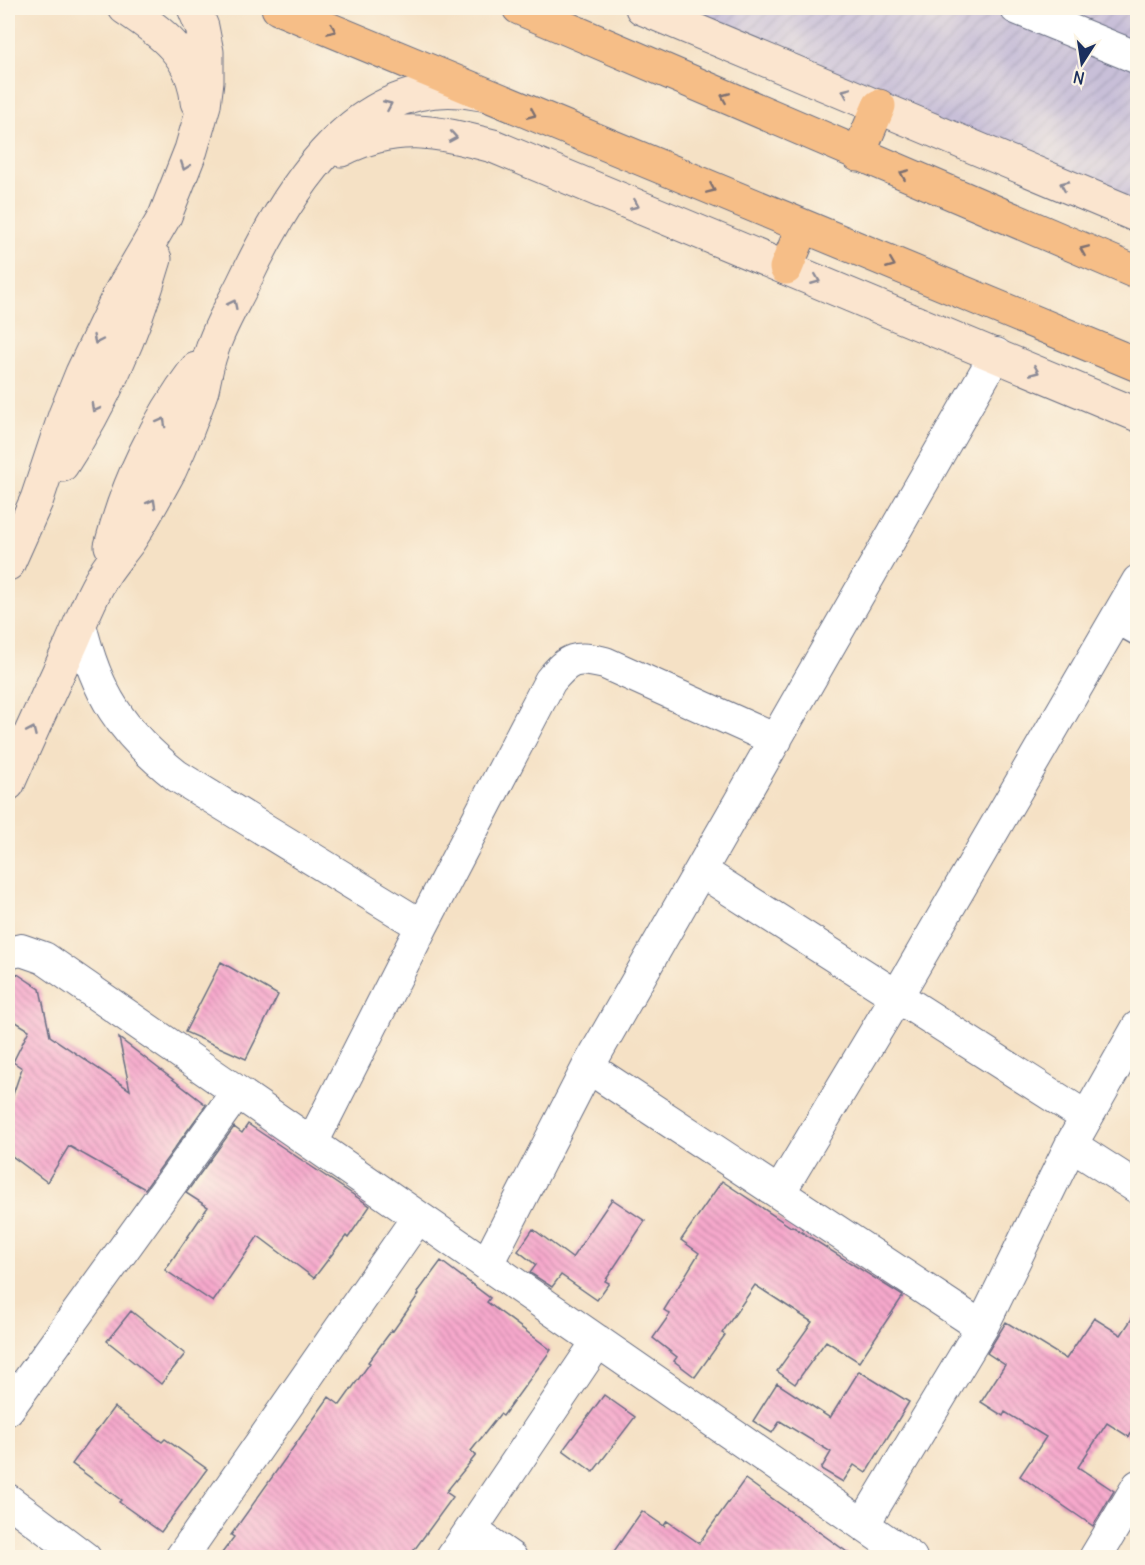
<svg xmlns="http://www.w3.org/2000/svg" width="1145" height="1565" font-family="Delius,sans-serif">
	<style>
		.industrial { fill: url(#industrial-furrows) }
		.building { fill: url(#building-back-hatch) }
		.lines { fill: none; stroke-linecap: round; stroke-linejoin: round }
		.lane-casing { stroke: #676d82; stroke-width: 19 }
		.street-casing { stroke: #676d82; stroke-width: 34 }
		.secondary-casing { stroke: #676d82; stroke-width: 35 }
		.highway-casing { stroke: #676d82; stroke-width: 35 }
		.lane { stroke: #fff; stroke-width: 16 }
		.street { stroke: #fff; stroke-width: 32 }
		.secondary { stroke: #fbe5cf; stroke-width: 33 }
		.highway { stroke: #f6be87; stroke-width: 33 }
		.oneway { stroke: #7e6f70 }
		.oneway2 { stroke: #8b8a96 }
	</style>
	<defs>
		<pattern id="industrial-furrows" width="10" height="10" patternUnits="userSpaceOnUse" patternTransform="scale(1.5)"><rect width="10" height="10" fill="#c8bfd8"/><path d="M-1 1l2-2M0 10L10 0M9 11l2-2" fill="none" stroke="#aba4bc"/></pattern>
		<pattern id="building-back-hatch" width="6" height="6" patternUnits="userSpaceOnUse" patternTransform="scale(1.5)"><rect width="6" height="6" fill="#f7a9cc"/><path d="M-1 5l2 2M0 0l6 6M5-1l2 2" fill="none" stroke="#c78aa9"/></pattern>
	</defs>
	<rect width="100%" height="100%" fill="#fcf5e5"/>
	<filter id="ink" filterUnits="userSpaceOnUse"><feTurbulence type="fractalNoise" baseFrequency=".0167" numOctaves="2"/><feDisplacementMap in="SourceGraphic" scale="12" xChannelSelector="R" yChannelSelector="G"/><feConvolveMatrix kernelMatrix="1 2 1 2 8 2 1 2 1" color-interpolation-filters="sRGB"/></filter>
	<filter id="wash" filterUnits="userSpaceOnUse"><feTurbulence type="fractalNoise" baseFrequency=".008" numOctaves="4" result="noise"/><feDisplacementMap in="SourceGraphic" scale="24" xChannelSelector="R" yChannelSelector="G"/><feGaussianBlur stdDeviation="1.35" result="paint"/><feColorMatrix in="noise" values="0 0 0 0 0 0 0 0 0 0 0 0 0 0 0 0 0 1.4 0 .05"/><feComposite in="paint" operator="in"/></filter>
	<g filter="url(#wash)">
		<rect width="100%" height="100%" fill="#f5e1c5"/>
		<path class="industrial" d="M676,8H1137V209Z"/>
		<g id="blocks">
			<path class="building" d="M221,962L278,995L246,1059L185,1032Z
				M16,973L40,989L50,1036L130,1090L119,1038L206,1105L145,1189L69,1146L47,1182L8,1153V1109L22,1068L13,1062L29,1030L8,1017V995Z
				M248,1124L370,1206L348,1238L346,1236L314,1278L258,1236L213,1302L165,1270L208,1207L186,1193L234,1127L242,1133Z
				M722,1181L791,1227L792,1226L903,1296L859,1362L826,1341L795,1384L777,1371L812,1322L755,1285L722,1333L725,1335L695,1377L674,1361L677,1357L653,1338L670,1314L664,1310L699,1253L681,1240Z
				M612,1199L645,1221L605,1281L609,1283L597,1300L561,1275L552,1287L530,1273L536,1265L518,1251L533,1229L572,1258Z
				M441,1261L490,1298L487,1302L551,1350L503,1416L500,1414L471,1451L476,1455L446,1492L453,1497L409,1557H219L234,1537L231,1535L329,1397L340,1405L370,1363L368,1362L392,1330L393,1331L419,1294L418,1292Z
				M131,1311L185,1354L161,1384L107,1341Z
				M1137,1311V1424L1129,1437L1107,1423L1078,1467L1114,1491L1093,1526L1020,1476L1046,1437L1005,1412L1003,1416L981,1402L1005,1365L987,1353L1006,1322L1066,1359L1094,1318L1121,1335Z
				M859,1371L909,1402L866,1473L854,1465L843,1482L821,1469L831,1452L780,1421L772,1433L753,1421L777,1383L830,1418Z
				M604,1395L635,1417L593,1472L563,1450Z
				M114,1407L162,1442L165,1439L207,1469L161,1532L119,1502L121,1500L72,1464Z
				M745,1479L854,1557H610L642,1511L664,1526L667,1521L699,1543Z"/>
		</g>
	</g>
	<g filter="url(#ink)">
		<use href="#blocks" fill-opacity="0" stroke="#676d82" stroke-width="1.5"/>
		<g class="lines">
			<defs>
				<path id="lane" d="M1113,624L1138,638"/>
				<path id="street" d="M1016,8L1138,58
					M80,624C96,693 121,732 177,776L422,926
					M701,871L1086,1117
					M8,953L21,950L44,958L911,1558
					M588,1067L982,1327
					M312,1143L422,926L550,681C569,658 575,656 605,663L776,740
					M1071,1145L1138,1188
					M779,1193L897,996L1138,581
					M487,1264L588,1067L996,354
					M8,1409L237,1092
					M8,1500L85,1558
					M863,1525L982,1327L1071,1145L1138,1027
					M471,1530L511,1558
					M181,1558L418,1217
					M452,1558L598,1341
					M1095,1558L1138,1486"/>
				<path id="secondary" d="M125,8C161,32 194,55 197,102
					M642,8L1138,216
					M341,150C397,122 435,131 493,146L1138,415
					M62,465C104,401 134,332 155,259
					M111,546C127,483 157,421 196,369
					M8,564L37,499L65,415L82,373L120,293L165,216L191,150L204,105L207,81V52L202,27L194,8
					M8,784C28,738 49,693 70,647C81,623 90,596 105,573C112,562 121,552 129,541C144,518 157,494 170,470C182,444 193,417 202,390C205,377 207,363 212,350C219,327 232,306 243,284C287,191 359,68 481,94"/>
				<path id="highway" d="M278,8L1138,365
					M519,8L1138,273
					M858,155L879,106
					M786,268L803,227"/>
			</defs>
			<use href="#lane" class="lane-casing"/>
			<use href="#street" class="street-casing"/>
			<use href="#secondary" class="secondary-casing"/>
			<use href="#highway" class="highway-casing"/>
			<use href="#lane" class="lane"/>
			<use href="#street" class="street"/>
			<use href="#secondary" class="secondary"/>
			<use href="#highway" class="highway"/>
		</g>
		<defs><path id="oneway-chevron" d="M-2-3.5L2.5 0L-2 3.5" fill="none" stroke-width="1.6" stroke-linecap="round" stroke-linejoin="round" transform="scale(1.5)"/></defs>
		<g class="oneway">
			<use href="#oneway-chevron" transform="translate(332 30) rotate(23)"/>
			<use href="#oneway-chevron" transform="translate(725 97) rotate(-157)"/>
			<use href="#oneway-chevron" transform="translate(532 114) rotate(23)"/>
			<use href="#oneway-chevron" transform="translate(904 174) rotate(-157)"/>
			<use href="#oneway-chevron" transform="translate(711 189) rotate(23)"/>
			<use href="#oneway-chevron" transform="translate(1084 250) rotate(-157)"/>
			<use href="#oneway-chevron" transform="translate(891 264) rotate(22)"/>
		</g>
		<g class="oneway2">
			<use href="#oneway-chevron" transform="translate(846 92) rotate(-157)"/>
			<use href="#oneway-chevron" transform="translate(388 105) rotate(-24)"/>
			<use href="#oneway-chevron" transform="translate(453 137) rotate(10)"/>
			<use href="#oneway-chevron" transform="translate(185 166) rotate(110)"/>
			<use href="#oneway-chevron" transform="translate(1064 185) rotate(-157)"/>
			<use href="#oneway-chevron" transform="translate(635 205) rotate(23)"/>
			<use href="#oneway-chevron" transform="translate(816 280) rotate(22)"/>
			<use href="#oneway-chevron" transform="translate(233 304) rotate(-64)"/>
			<use href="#oneway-chevron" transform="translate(97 340) rotate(115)"/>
			<use href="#oneway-chevron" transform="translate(1035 371) rotate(23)"/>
			<use href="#oneway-chevron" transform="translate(95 408) rotate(118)"/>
			<use href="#oneway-chevron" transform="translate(162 422) rotate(-61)"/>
			<use href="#oneway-chevron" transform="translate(152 503) rotate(-61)"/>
			<use href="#oneway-chevron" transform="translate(32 731) rotate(-66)"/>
		</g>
	</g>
	<rect width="1145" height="1565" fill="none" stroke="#fcf5e5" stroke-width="30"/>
	<g transform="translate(1082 63) rotate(192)" stroke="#fcf5e5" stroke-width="4.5" paint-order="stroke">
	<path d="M0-4.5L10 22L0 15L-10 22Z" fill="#1b2f5e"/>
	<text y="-9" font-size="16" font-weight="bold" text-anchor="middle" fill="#1b2f5e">N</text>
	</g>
</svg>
